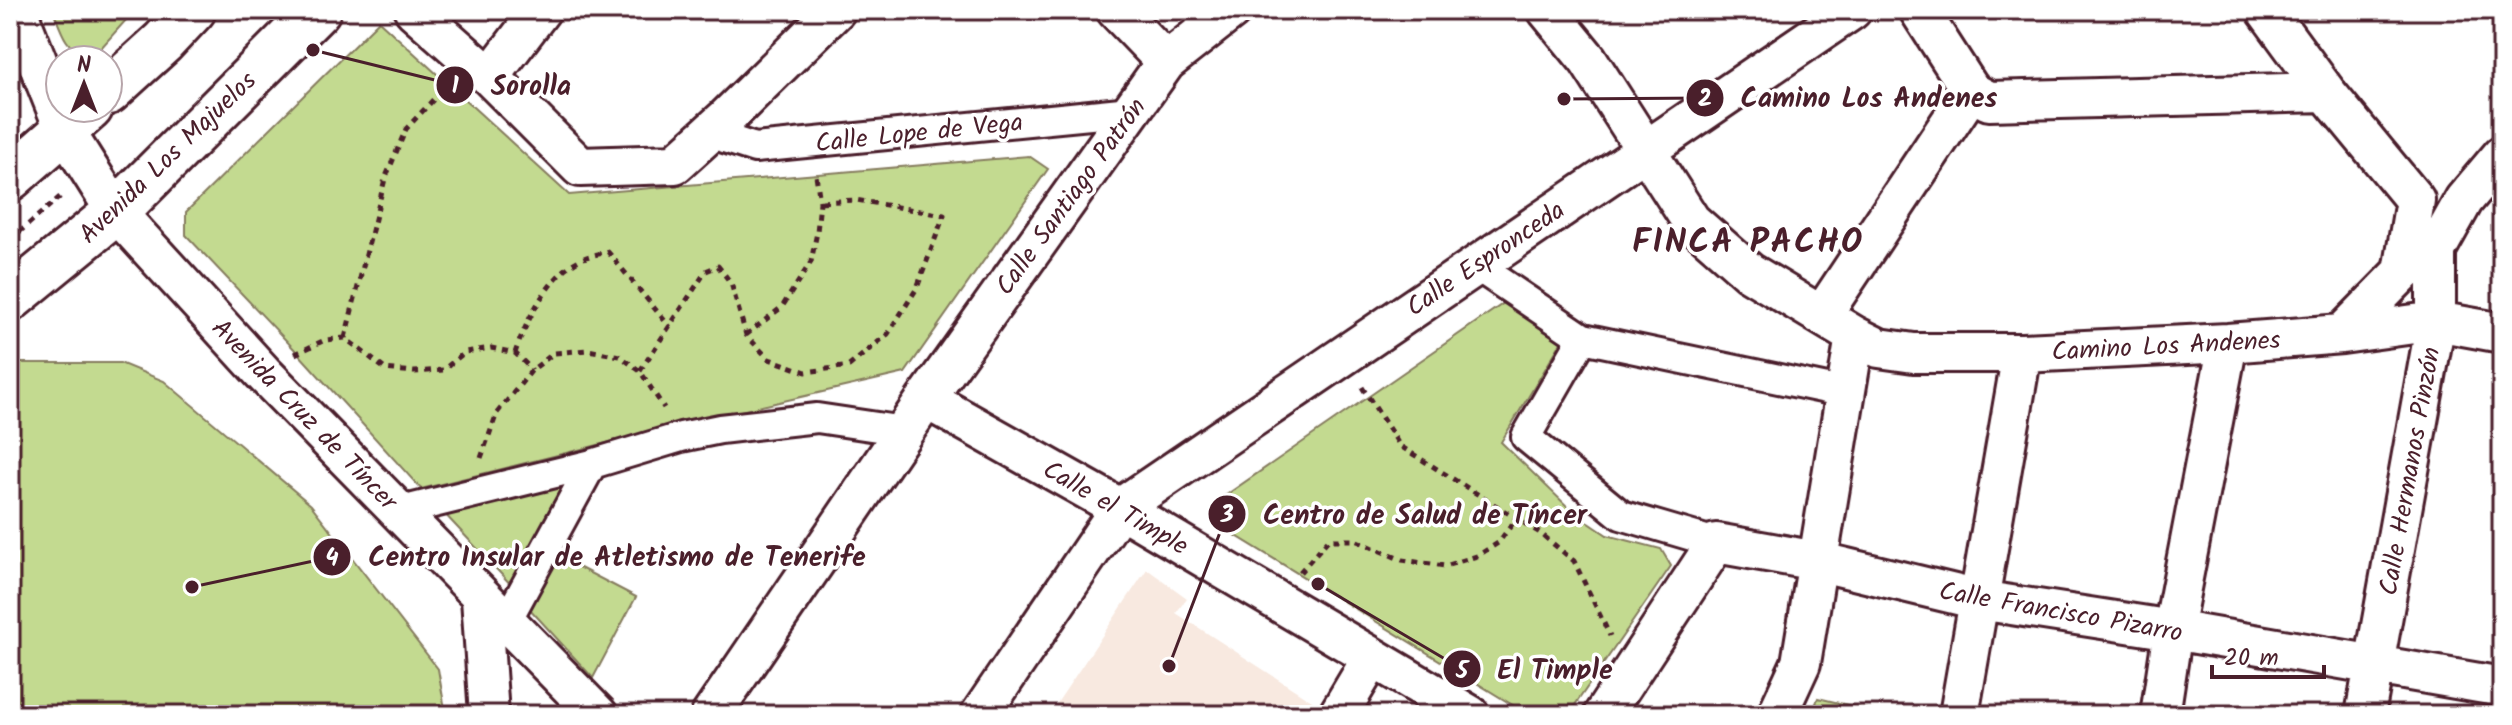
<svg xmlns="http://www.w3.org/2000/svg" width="2512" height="725" font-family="Kalam,sans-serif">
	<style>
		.built { fill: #f8e9e0 }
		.green { fill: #c3da90; stroke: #867c5e; stroke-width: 2 }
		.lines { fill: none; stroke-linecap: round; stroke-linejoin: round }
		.pedestrian-casing { stroke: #4a1f2b; stroke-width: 34 }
		.minor-casing { stroke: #4a1f2b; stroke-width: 44 }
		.tertiary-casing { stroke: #4a1f2b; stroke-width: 50 }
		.path { stroke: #4a1f2b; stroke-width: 5; stroke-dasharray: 6 6; stroke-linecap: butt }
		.pedestrian { stroke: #fff; stroke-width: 28 }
		.minor { stroke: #fff; stroke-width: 38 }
		.tertiary { stroke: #fff; stroke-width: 44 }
		.labels { text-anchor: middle; stroke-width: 7; stroke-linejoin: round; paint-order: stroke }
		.street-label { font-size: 26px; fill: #4a1f2b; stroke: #fff }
		.district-label { font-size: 34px; font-weight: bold; letter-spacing: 2px; fill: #4a1f2b; stroke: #fff }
		.leader { fill: none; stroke: #4a1f2b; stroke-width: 3 }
		.callout-dot { fill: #4a1f2b; stroke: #fff; stroke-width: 3 }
		.mark-label { font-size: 24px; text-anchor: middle; font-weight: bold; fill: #fff }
		.callout-label { font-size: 28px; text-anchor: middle; font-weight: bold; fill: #4a1f2b; stroke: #fff; stroke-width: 7; stroke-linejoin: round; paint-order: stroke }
	</style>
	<rect width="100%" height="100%" fill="#fff"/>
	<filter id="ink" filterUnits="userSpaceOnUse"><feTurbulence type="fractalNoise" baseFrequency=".0125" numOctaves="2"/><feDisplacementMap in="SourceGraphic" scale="16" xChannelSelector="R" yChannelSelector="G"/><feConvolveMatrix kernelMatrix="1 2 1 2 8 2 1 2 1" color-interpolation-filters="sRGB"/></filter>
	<g filter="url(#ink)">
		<path class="built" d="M1147,569L1187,598L1176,613L1315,703L1308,715H1049Z"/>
		<path class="green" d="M53,10H135L101,48L85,56C65,48 61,30 53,10Z
			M379,21L569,195L1029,156L1048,169L905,373L675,426L421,489L298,353L186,235V212Z
			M1504,303L1562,341L1501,442L1573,512L1607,535L1661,549L1671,566L1568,715H1529L1212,521L1213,504Z
			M10,363H120L164,381L311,505L438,669L446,715H10Z
			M571,482L515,589L442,511Z
			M557,556L636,597L593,678L528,607Z
			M1818,698L1890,715H1812Z"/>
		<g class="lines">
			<defs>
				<path id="pedestrian" d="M709,133L755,148L1131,111
					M1475,265L1583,338L1846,393
					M1583,338L1526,437L1621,515L1716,543
					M397,512L592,464
					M506,622L592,464L681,437L720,429L817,418L904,431"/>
				<path id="minor" d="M17,10L65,131L116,212L265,375L598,715
					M414,10L490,77L580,167L675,164L726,118L836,10
					M1116,10L1166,62
					M1547,10L1588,60L1691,221L1749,272L1855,336L1879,348L1914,353H2022L2228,343L2342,334L2436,321L2502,333
					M1919,10L1971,91L1989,101L2326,92
					M2266,10L2326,92L2415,200
					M490,77L541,10
					M1822,315L1971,91
					M2342,334L2403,272L2415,200
					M926,399L1120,508L1470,715
					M481,598L489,715
					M711,715L926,399L1166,62L1232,10
					M980,715L1120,508L1852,10
					M1338,715L1372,658
					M1603,715L1716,543L1817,561L1979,600L2173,630L2502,687
					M1777,715L1801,663L1855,336
					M1959,715L2022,353
					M2160,715L2173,630L2228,343
					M2365,715L2436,321V250L2464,200L2502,155"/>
				<path id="tertiary" d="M108,92L163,42L193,10
					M10,178L90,108
					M10,299L116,212L318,10"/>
			</defs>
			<use href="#pedestrian" class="pedestrian-casing"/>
			<use href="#minor" class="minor-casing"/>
			<use href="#tertiary" class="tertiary-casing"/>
			<path class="path" d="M10,240L61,196
				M746,335L782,307L811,262L817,232L820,202L816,175
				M345,338L385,179L406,129L445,87
				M515,353C526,321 551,270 584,258C591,255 600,254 608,252L670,327
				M295,354L325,340L345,338L385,369L414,372L443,370L465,352L491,348L515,353L532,370
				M640,371L706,271L718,266L731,283L746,335L769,359L806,372L849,366L888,334L917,288L944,215L856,200L820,202
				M1362,387L1400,446L1540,533L1574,561L1610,636
				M481,458L497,413L532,370L554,353L588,350L620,356L640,371L664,408
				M1300,572L1328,540H1355L1402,560L1445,566L1477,556L1498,543L1516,519"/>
			<use href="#pedestrian" class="pedestrian"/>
			<use href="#minor" class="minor"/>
			<use href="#tertiary" class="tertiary"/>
		</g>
	</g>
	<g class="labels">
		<g class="street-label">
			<text transform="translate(919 132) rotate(-6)" y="9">Calle Lope de Vega</text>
			<text transform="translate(167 157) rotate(-44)" y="9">Avenida Los Majuelos</text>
			<text transform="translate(1070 196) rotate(-54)" y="9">Calle Santiago Patrón</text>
			<text transform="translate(1485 258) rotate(-34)" y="9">Calle Espronceda</text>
			<text transform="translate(2166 345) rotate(-3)" y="9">Camino Los Andenes</text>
			<text transform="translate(305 414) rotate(46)" y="9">Avenida Cruz de Tíncer</text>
			<text transform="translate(2409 471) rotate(-80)" y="9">Calle Hermanos Pinzón</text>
			<text transform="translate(1116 507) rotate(30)" y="9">Calle el Timple</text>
			<text transform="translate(2061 611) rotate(10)" y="9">Calle Francisco Pizarro</text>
		</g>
		<g class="district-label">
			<text x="1748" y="252">FINCA PACHO</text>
		</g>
	</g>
	<path class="leader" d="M313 50L455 85M1564 99L1705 98M1169 666L1227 514M192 587L332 557M1318 584L1462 669"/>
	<g class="callout-dot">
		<circle cx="313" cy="50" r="8"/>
		<circle cx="1564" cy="99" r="8"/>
		<circle cx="1169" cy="666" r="8"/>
		<circle cx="192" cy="587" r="8"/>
		<circle cx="1318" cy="584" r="8"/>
		<circle cx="455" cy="85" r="20"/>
		<circle cx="1705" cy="98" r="20"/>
		<circle cx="1227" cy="514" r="20"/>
		<circle cx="332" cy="557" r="20"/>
		<circle cx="1462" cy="669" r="20"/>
	</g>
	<g class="mark-label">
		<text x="455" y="93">1</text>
		<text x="1705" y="106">2</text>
		<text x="1227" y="522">3</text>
		<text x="332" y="565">4</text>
		<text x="1462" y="678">5</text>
	</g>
	<g class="callout-label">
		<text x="531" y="95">Sorolla</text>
		<text x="1869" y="107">Camino Los Andenes</text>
		<text x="1425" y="524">Centro de Salud de Tíncer</text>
		<text x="617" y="566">Centro Insular de Atletismo de Tenerife</text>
		<text x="1555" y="679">El Timple</text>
	</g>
	<rect width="2512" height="725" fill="none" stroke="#fff" stroke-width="40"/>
	<rect x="20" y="20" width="2472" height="685" fill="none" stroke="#4a1f2b" stroke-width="3" filter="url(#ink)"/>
	<g transform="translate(84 84)"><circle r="38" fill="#ffffff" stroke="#b7a5aa" stroke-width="2"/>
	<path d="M0-6L14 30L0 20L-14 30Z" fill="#4a1f2b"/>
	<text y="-12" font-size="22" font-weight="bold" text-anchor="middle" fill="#4a1f2b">N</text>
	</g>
	<path d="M2212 665v12h112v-12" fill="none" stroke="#4a1f2b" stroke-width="4"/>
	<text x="2224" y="665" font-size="24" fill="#4a1f2b" stroke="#ffffff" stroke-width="6" paint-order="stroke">20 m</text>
</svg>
